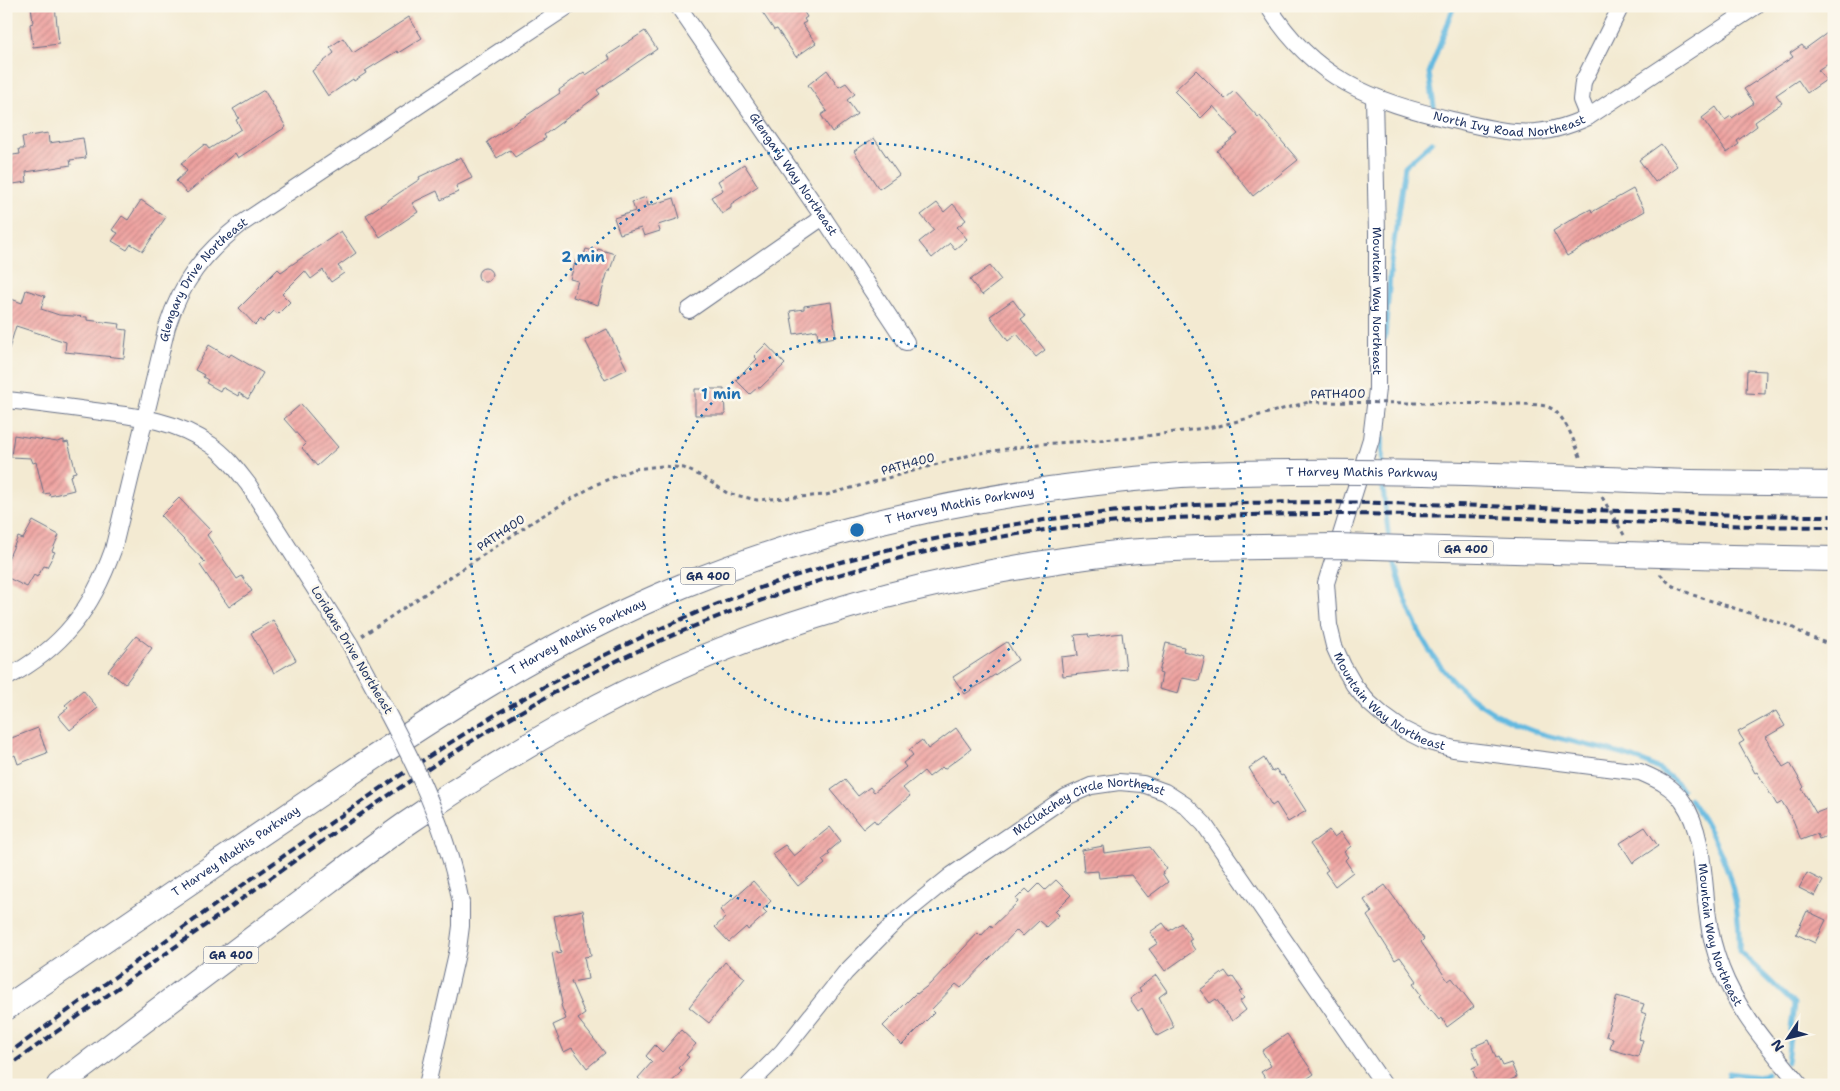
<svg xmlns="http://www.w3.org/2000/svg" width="1840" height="1091" font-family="'Shantell Sans',sans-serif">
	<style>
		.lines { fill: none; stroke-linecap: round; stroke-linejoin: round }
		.stream { stroke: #64b9e0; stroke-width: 5 }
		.building { fill: url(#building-hatch) }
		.minor-casing { stroke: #677087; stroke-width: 18 }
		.highway-casing { stroke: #677087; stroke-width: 26 }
		.path { stroke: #677087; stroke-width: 3; stroke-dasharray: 4 4; stroke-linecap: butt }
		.minor { stroke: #fff; stroke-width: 16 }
		.highway { stroke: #fff; stroke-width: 24 }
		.rail { stroke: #1b2f5e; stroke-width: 4; stroke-dasharray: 8 4; stroke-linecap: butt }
		.minor-bridge-casing { stroke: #677087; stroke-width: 18; stroke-linecap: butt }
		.highway-bridge-casing { stroke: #677087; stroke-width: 26; stroke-linecap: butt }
		.path-bridge { stroke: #677087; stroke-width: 3; stroke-dasharray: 4 4; stroke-linecap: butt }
		.minor-bridge { stroke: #fff; stroke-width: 16 }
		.highway-bridge { stroke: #fff; stroke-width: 24 }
		.ring { fill: none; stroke: #1f6fb2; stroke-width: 2.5; stroke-dasharray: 2.5 5 }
		.labels { text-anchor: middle; stroke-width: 5; stroke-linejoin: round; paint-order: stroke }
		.shield { fill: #fbf7ec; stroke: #5e6b89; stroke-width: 1 }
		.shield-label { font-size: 11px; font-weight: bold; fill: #1b2f5e }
		.street-label { font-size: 12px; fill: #1b2f5e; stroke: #fbf7ec }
		.centre { fill: #1f6fb2; stroke: #fbf7ec; stroke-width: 2.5 }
		.ring-label { font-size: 15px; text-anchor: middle; font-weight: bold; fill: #1f6fb2; stroke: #fbf7ec; stroke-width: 5; stroke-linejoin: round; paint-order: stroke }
	</style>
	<defs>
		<pattern id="building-hatch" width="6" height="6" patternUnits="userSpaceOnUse" patternTransform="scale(1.25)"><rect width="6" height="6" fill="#efa3a0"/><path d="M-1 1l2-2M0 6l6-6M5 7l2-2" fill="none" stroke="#c18586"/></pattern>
	</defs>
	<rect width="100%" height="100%" fill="#fbf7ec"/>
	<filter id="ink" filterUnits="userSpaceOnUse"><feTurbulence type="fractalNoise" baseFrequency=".02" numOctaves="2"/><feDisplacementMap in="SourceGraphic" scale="10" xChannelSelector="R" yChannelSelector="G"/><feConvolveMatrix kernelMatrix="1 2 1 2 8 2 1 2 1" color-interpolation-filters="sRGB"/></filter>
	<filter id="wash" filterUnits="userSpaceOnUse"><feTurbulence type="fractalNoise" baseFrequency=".0096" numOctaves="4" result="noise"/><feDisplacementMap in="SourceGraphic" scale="20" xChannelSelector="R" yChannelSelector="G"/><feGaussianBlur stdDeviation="1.12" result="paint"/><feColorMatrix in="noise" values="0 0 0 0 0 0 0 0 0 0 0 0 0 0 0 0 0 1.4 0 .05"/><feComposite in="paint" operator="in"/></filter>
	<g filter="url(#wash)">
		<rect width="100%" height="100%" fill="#f3ead2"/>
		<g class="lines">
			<path class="stream" d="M1434,106L1429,73L1454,6
				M1385,338L1391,262L1405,166L1432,142
				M1382,465L1383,402
				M1382,479L1389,540
				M1392,553C1412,638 1446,700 1533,731C1554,738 1577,742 1599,748C1631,757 1659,762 1682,789
				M1690,799C1723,846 1741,893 1739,951L1794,1004L1787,1062
				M1727,1085L1729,1073L1759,1077L1767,1073"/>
		</g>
		<g id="blocks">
			<path class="building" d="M31,6H55L59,44L33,47L30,24L33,23Z
				M770,6H800L807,17L804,19L806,22L802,24L816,43L796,57L777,29L774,30L762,12Z
				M409,17L422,38L398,53L397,51L365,71L366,73L354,81L353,79L328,96L312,71L334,53L330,47L343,38L353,53Z
				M1834,28V59L1818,70L1826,80L1807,93L1798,80L1776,95L1782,103L1755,122L1757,126L1737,141L1739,144L1727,153L1702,118L1716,107L1725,120L1731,116L1732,118L1754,103L1744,89L1793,57L1790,53L1802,45L1805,49Z
				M645,31L657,49L597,90L600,94L544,135L546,138L515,157L510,150L497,158L487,142L560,93L559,90L584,72L586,75L610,59L608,55Z
				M827,70L839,87L846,83L855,94L847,100L857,114L832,132L821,115L827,111L808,85Z
				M1196,70L1225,99L1234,91L1258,117L1260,116L1298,160L1253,196L1217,151L1238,134L1213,106L1201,118L1174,91Z
				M264,90L286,127L238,158L235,153L187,193L176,181L187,171L181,163L205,144L209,149L241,129L236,120L239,118L233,109Z
				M48,133L49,143L83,138L86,158L70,160L71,165L26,172L27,182L13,184L12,176L7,177L6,156L20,154L19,149H24L22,137Z
				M874,138L899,175L879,189L854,151Z
				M1661,144L1677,166L1655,182L1639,160Z
				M461,157L472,178L456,186L458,192L441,200L437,191L412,203L418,212L380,237L366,215L420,179L419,177Z
				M744,164L758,186L731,204V208L722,214L711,197L723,190L718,181Z
				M1633,189L1645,211L1567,256L1553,231L1572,219L1591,209L1592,212Z
				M646,197L648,206L674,198L680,218L658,225L660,231L644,236L641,228L620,234L614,218L635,211L632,202Z
				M141,200L166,217L143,251L131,244L127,250L112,241L118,233L112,230L122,216L128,220Z
				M937,203L944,212L953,204L966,220L957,227L967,239L955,249L950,243L932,258L919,242L934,230L921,215Z
				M341,231L356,253L338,266L344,273L331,282L323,270L311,279L305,271L282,294L290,302L278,314L274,311L263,322L261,319L255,325L239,308L278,269L281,272Z
				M586,249L597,252L598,249L615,254L610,271H608L598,305L573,297L578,281L570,279L576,260L582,261Z
				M990,266L1001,280L982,295L970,280Z
				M478 275a7 7 0 1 1 14 0a7 7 0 1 1-14 0Z
				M26,290L45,296L41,309L59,315L87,317V320L120,324L119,329L127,330L124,358L65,352L66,342L16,326L9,349L6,348V297L22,303Z
				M1013,300L1025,316L1021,319L1045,350L1036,357L1017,334L1008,341L990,316Z
				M831,302L836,337L818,340L817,330L794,334L790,311L804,309V306Z
				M607,329L627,369L605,380L585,340Z
				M766,344L785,364L760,388L758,387L750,394L736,380L757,359L754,356Z
				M209,345L229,357L231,354L263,373L248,399L239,393L238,396L222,387L220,391L206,383L208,380L203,377L204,375L195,370Z
				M1747,370L1766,371L1765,394L1746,393Z
				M695,389H724L725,415H695Z
				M301,404L338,447L317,466L302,448L306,444L284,419Z
				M14,435L57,442L64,440V443L68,442L76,472L72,473L73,475L70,476L74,490L50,496L49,493L44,494L36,462L33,463L31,458L11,457Z
				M179,498L211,531L207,535L237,579L242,576L252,591L229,607L200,565L205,562L161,516Z
				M33,521L59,535L52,551L55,552L47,567L44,566L37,577L34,575L27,587L6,577V563L18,537L23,539Z
				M273,620L296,660L274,673L251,633Z
				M1122,633L1126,669L1063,676L1061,657L1078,655L1075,635L1088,634L1089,637Z
				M136,636L152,648L125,684L108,671Z
				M1007,642L1018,660L965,694L953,677Z
				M1166,643L1184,647L1183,651L1205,657L1199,681L1182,678L1178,694L1159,689L1162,674L1159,673Z
				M83,690L98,708L70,730L58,716L68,708L65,705Z
				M1776,711L1785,726L1766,737L1783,767L1790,763L1804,787L1802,789L1816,813L1834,806V834L1819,839L1817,834L1801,840L1793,820L1782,802L1777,805L1757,772L1755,773L1739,744L1744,741L1738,732Z
				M38,728L47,753L18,764L15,755L6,759V740Z
				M956,728L971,749L944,769L942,767L929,777L924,771L903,788L910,796L877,824L874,820L863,829L831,790L845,780L858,796L870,787L874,792L906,767L903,763L913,755L909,750L922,740L928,749Z
				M1264,758L1272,772L1276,769L1281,776L1283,775L1306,811L1288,822L1276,803L1272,806L1249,768Z
				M830,827L841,841L828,852L830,854L822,860L825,864L798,886L772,854L785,845L794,856Z
				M1645,827L1658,846L1633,863L1620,843Z
				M1329,830L1334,837L1341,832L1351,846L1344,852L1348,857L1345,860L1353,872L1335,886L1325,872L1328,870L1310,844Z
				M1103,846L1104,853L1150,847L1167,869L1162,873L1168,882L1148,897L1131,875L1099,878L1098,871L1084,872L1082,850Z
				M1807,873L1823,881L1815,896L1799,888Z
				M1056,880L1071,895L1055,911L1059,915L1046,927L1039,921L1023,936L1017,930L961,988L956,984L931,1010L934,1013L902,1045L883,1026L916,993L917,994L930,984L978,933L981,936L991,925L992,927L1018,902L1016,899L1026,889L1030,893L1039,884L1045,890Z
				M753,881L771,901L763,909L767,913L748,930L746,927L729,942L715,927L726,917L720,910Z
				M1385,885L1424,939L1421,942L1448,981L1452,978L1474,1007L1447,1027L1442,1018L1439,1020L1431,1010L1430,1012L1419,997L1421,995L1413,984L1417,981L1400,957L1395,960L1367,916L1372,912L1364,900Z
				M583,910L591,956L584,957L588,979L571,982L585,1014L578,1019L605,1053L587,1068L572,1048L564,1052L553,1025L566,1019L561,1005L562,1004L552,953L557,952L558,954L561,953L554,916Z
				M1807,911L1826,920L1815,943L1796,934Z
				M1163,923L1169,931L1181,923L1192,939L1189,941L1195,950L1165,971L1149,949L1158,943L1150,932Z
				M725,962L745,978L709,1023L689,1007Z
				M1225,971L1230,978L1233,977L1242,990L1239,992L1244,998L1240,1001L1246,1010L1232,1021L1216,999L1210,1003L1200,990Z
				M1156,975L1167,991L1159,997L1174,1027L1157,1036L1142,1008L1138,1011L1130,999L1141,991L1139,988Z
				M1617,996L1644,1004L1641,1012L1646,1014L1638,1039L1643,1040L1638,1057L1610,1049L1613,1038L1606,1036Z
				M681,1030L696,1044L686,1055L689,1057L679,1068L682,1071L669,1085H645L638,1078L652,1062L646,1056L655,1045L662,1052Z
				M1287,1034L1314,1074L1298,1085H1270L1261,1072L1271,1066L1262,1051Z
				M1489,1040L1496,1058L1498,1057L1502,1066L1511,1063L1517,1077L1506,1082L1507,1085H1478L1472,1068L1479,1065L1472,1047Z"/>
		</g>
	</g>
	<g filter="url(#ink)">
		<use href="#blocks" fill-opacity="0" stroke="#677087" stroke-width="1"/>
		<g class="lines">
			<defs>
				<g id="minor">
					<path id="s1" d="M678,6L823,217L906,342"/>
					<path id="s2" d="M1268,6C1313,79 1372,101 1452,120C1506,132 1535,142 1588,117L1756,6"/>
					<path id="s3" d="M1374,97L1377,233V389L1371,439L1326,583L1329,625L1334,646L1343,666L1354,685L1368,702L1384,716L1402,729L1426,741L1454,749L1640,772C1656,779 1673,786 1683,802C1704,832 1703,881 1708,917C1710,934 1715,952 1721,968C1738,1013 1770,1048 1800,1085"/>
					<path d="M1588,117L1581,100L1583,82L1621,6"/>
					<path d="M689,310L823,217"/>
					<path d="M6,400C36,403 65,407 94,411C135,416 177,420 211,445C226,455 237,470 248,484L350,644"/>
					<path id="s4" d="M6,678C63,648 92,609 113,550L167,327C182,281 203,254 241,224L568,6"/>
					<path d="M427,1085L458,949L461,926V903"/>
					<path id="s5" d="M749,1085L782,1052L845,973L898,919L952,875L1066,797L1091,786L1119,782L1143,784L1165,792L1185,805L1204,824L1384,1085"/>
				</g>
				<g id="highway">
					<path d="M1689,482L1834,484"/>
					<path d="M1731,557L1834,559"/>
					<path id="s6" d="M6,1008C108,938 209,869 311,800C430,719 548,641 682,586C843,520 1008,488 1181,475"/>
					<path d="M59,1085C133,1029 207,973 281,917C323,886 363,854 406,824C461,786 517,751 576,718C744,626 927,575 1117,553C1145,550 1173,549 1201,548"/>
				</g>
			</defs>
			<use href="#minor" class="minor-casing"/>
			<use href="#highway" class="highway-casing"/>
			<path class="path" d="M1525,404C1532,405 1541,404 1548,407C1565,413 1575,444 1581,459
				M1602,497L1624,535
				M1660,574L1671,585L1693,595L1790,626L1807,636L1834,646
				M362,636L537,519L597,484L634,469L662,466L684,468L703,477L727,493L757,500L826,495L974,454L1039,444L1132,438L1219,426L1309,402"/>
			<use href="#minor" class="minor"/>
			<use href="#highway" class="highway"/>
			<path class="rail" d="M6,1055C84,999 162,943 240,887C323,828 407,768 495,715C557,678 622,645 689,616C822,558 966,527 1110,512C1235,498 1362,502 1487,506C1602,510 1718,516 1834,516
				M6,1068C95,1004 184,941 272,877C366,810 461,743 563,688C735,597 926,537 1120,522C1357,502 1596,526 1834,527"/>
			<defs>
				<path id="minor-bridge" d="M350,644C396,729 443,807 461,903"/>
				<g id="highway-bridge">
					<path id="s7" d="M1181,475C1350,467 1520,476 1689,482"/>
					<path d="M1201,548L1337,546L1731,557"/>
				</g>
			</defs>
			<use href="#minor-bridge" class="minor-bridge-casing"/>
			<use href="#highway-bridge" class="highway-bridge-casing"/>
			<path class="path-bridge" d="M1309,402L1525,404"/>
			<use href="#minor-bridge" class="minor-bridge"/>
			<use href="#highway-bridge" class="highway-bridge"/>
		</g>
	</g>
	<g class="ring">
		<circle cx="857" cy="530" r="193"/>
		<circle cx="857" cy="530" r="387"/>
	</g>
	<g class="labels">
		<g class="shield">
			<rect x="1438.5" y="540.5" width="55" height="17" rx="4"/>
			<rect x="680.5" y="567.5" width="55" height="17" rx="4"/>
			<rect x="203.5" y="946.5" width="55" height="17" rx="4"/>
		</g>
		<g class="shield-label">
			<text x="1466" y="553">GA 400</text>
			<text x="708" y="580">GA 400</text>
			<text x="231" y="959">GA 400</text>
		</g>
		<g class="street-label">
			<text dy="4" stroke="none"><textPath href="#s2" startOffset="282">North Ivy Road Northeast</textPath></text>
			<text dy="4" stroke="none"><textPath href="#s1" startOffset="204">Glengary Way Northeast</textPath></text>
			<text dy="4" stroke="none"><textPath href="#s4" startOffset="461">Glengary Drive Northeast</textPath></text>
			<text dy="4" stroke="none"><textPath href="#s3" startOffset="204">Mountain Way Northeast</textPath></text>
			<text transform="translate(1338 394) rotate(-1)" y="4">PATH400</text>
			<text transform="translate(908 464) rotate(-15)" y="4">PATH400</text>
			<text dy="4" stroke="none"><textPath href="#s7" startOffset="181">T Harvey Mathis Parkway</textPath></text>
			<text dy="4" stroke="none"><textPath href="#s6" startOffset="1088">T Harvey Mathis Parkway</textPath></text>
			<text transform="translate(501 533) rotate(-34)" y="4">PATH400</text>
			<text dy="4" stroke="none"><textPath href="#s6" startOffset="682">T Harvey Mathis Parkway</textPath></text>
			<text transform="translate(352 650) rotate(59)" y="4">Loridans Drive Northeast</text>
			<text dy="4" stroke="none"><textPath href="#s3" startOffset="639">Mountain Way Northeast</textPath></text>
			<text dy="4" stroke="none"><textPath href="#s5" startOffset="451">McClatchey Circle Northeast</textPath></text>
			<text dy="4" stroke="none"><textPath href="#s6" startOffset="278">T Harvey Mathis Parkway</textPath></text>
			<text dy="4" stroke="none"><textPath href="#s3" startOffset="1102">Mountain Way Northeast</textPath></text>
		</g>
	</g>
	<circle cx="857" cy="530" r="8" class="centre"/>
	<g class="ring-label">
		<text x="583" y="262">2 min</text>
		<text x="721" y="399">1 min</text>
	</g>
	<rect width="1840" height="1091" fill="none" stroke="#fbf7ec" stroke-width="25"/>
	<g transform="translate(1788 1038) rotate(235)" stroke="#fbf7ec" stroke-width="4" paint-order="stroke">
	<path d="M0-4L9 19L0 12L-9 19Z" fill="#1b2f5e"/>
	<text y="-8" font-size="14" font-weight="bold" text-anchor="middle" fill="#1b2f5e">N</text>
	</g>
</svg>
